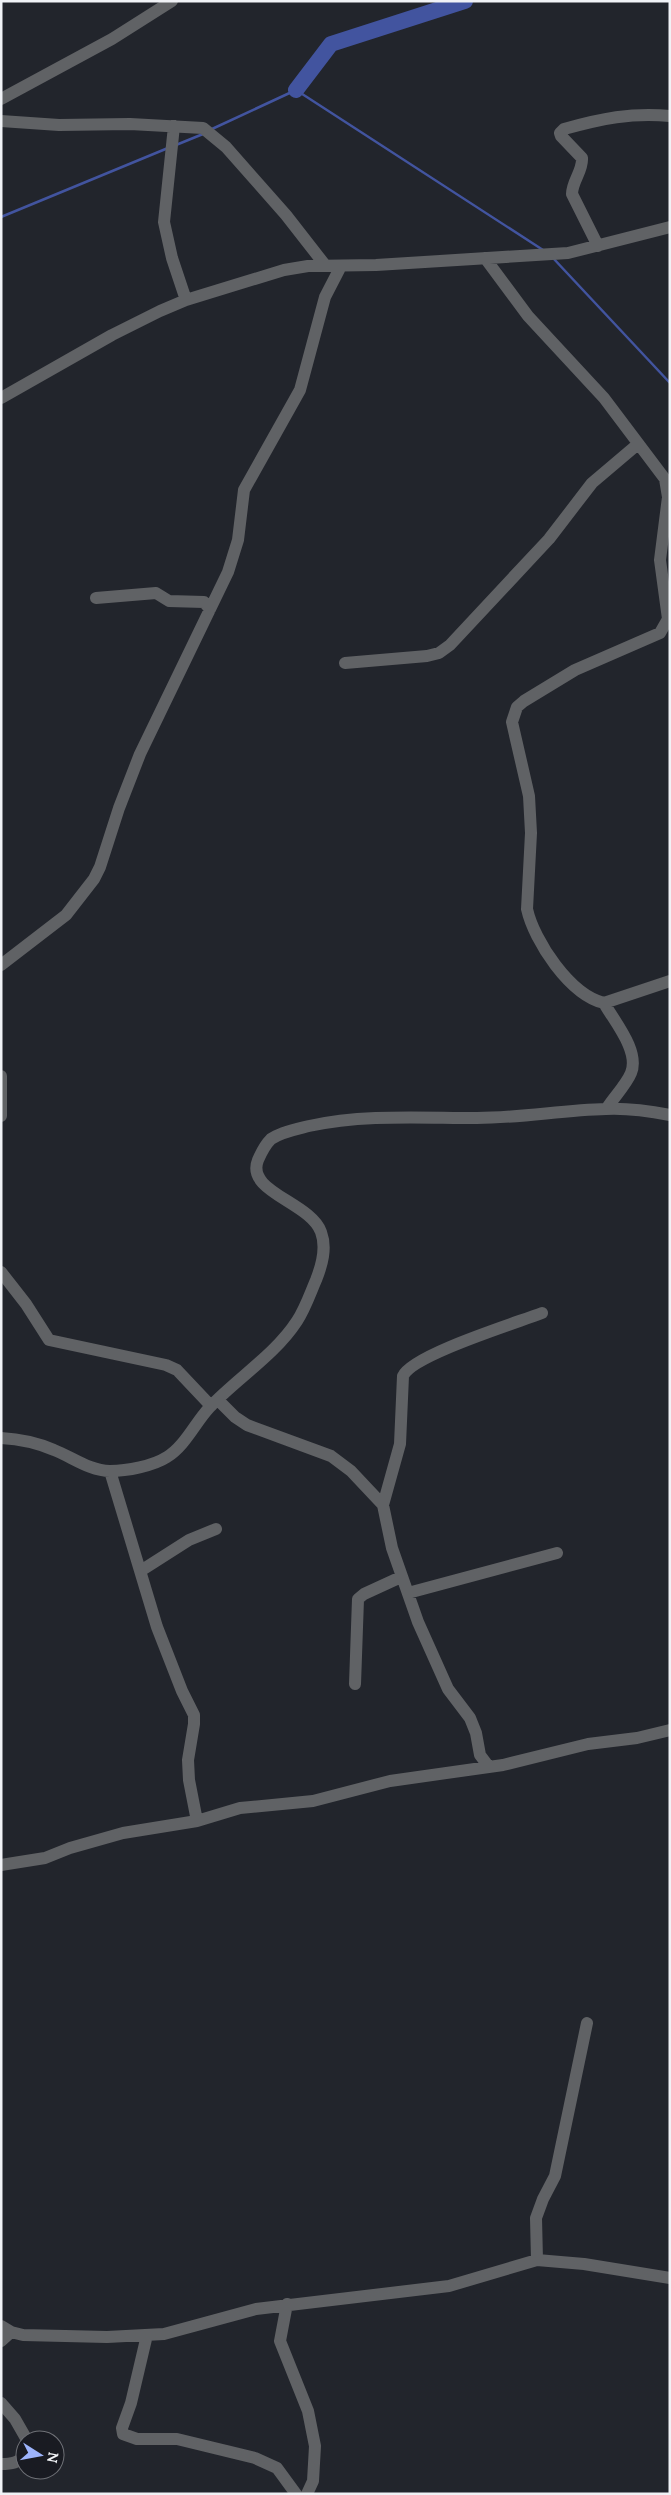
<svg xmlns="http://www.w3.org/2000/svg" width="671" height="2495" font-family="Lora,serif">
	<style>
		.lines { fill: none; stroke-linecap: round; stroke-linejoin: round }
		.stream { stroke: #42549f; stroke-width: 2.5 }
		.river { stroke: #42549f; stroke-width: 16 }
		.minor { stroke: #606265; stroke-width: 12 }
	</style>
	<rect width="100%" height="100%" fill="#22252c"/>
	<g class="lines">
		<path class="stream" d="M212,129L296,90L543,250
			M176,145L203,134
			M1,217L168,148
			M553,258L670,383"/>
		<path class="river" d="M296,90L331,44L465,1"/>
		<path class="minor" d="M1,99L112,39L172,1
			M1,121L59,125L130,124L203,128L226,147L286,215L325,265
			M174,126L164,222L172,258L186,300
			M598,246L572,194C572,181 583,171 582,158L561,136L560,133L564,129C600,119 632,112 670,116
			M485,258L528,316L604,398L665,479L668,497L660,560L668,619L660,633L575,670L524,701L517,707L512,722L529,796L531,833L527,909C534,941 570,995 604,1003L670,981
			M1,398L112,335L160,311L186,300L284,270L308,266L376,265L568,253L670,227
			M96,598L156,593L169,601L204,602L210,609
			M345,663L427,656L439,653L450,645L549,539L592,483L638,444
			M1,965L66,915L94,879L100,867L119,808L140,754L228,572L238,540L244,490L300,390L325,297L341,266
			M604,1003C614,1021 640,1051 631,1073C626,1085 614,1097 607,1108
			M1,1076V1116
			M1,1272L26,1304L49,1340L166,1365L177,1370L211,1406
			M218,1400L235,1417L247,1425L331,1456L351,1471L383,1505L392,1548L418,1622L448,1689L470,1718L476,1733L480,1755L489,1767
			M1,1438C19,1439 38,1443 54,1450C72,1457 90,1471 110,1471C127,1471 153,1466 167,1457C185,1446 195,1423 209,1408C236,1379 275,1355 297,1321C305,1309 310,1294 316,1280C322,1265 327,1248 321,1232C310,1202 245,1192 258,1160C261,1153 266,1144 271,1139C281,1132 297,1129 309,1126C364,1114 420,1118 477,1118C520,1118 563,1110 606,1109C626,1108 649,1111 670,1115
			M110,1471L157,1627L182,1691L194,1715V1724L188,1760L189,1780L197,1821
			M383,1505L400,1444L403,1376C412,1355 516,1323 542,1313
			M142,1570L189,1540L216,1529
			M408,1593L557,1553
			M355,1684L358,1599L364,1594L401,1577
			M1,1865L45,1858L70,1848L123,1833L197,1821L240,1808L313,1801L390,1781L503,1765L588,1744L637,1738L670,1730
			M537,2260L536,2218L543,2199L555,2176L587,2023
			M287,2304L280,2341L308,2411L315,2446L313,2481L307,2494
			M1,2326L11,2332L23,2335L107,2337L164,2334L256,2309L449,2286L537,2260L584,2264L670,2278
			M147,2335L131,2403L122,2428L123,2434L137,2439H177L255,2458L277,2468L296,2494
			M1,2341L11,2332
			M1,2403L15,2419L27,2440
			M1,2464C11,2464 19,2463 25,2455"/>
	</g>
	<rect width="671" height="2495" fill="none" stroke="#f0f2f6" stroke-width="5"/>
	<g transform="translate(40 2455) rotate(101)"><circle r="24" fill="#191b22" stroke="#6f7177"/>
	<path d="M0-4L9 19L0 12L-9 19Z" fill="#9db4fd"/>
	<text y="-8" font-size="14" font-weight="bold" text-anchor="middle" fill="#f0f2f6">N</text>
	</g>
</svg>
